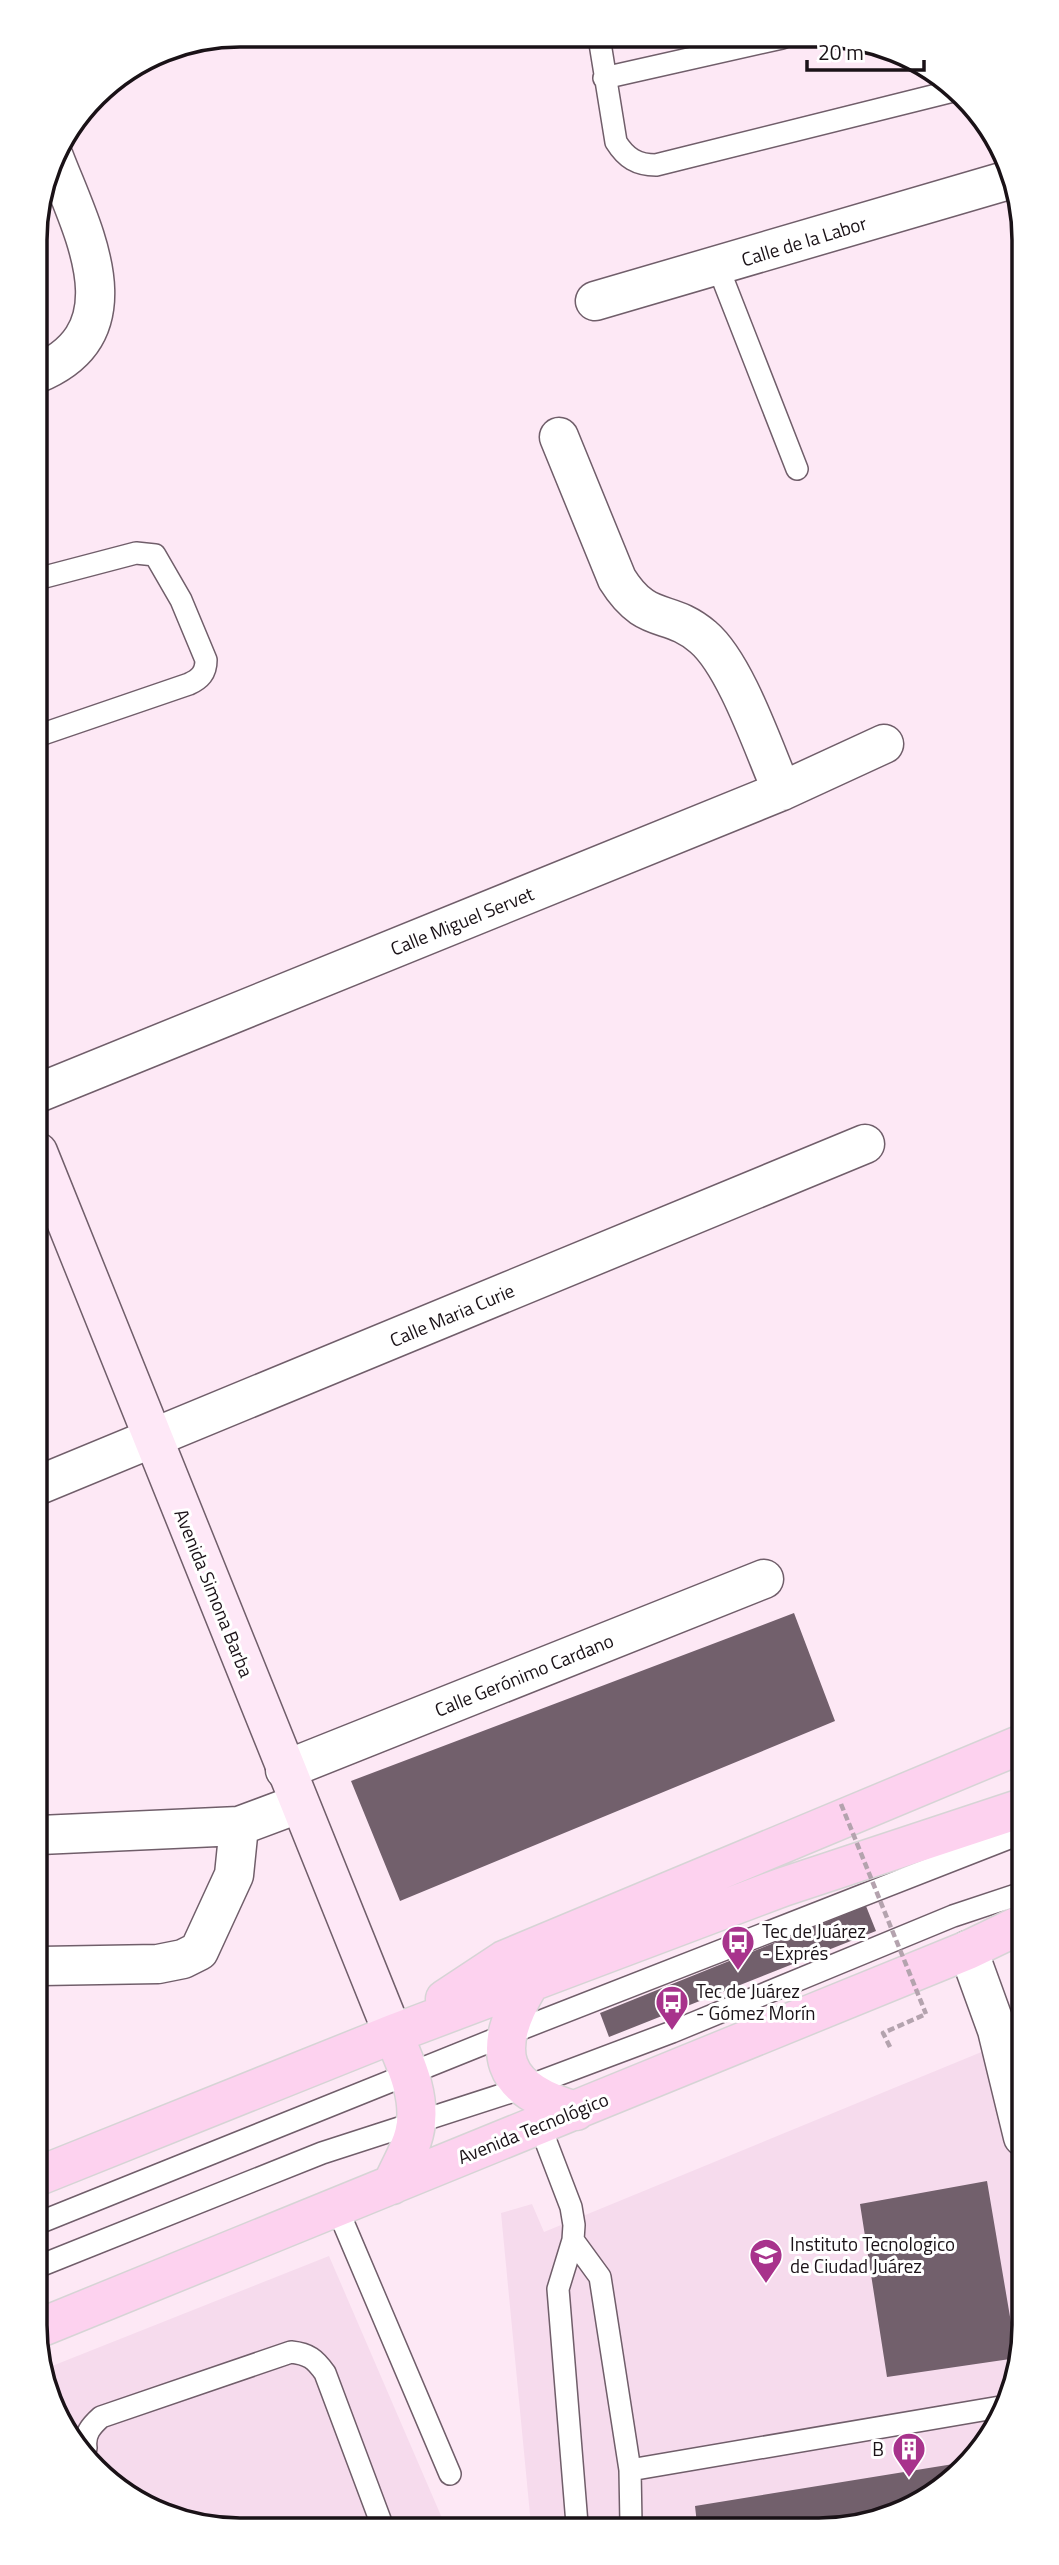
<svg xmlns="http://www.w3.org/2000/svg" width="1059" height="2565" font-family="'Titillium Web',sans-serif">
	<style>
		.built { fill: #f6dbed }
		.building { fill: #72606c }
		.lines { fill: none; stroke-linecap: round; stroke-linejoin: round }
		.service-casing { stroke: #705e6a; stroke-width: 24 }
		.minor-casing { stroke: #705e6a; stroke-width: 41 }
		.secondary-casing { stroke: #705e6a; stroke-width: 41 }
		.primary-casing { stroke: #d6d4d5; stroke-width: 41 }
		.path { stroke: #b4a3ae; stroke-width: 4.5; stroke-dasharray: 7 3.5; stroke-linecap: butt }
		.service { stroke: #fff; stroke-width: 21 }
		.minor { stroke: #fff; stroke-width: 38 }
		.secondary { stroke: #fee8f7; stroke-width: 38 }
		.primary { stroke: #fdd2ef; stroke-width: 38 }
		.path-bridge { stroke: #b4a3ae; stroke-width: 4.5; stroke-dasharray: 7 3.5; stroke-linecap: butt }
		.labels { text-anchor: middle; stroke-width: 6; stroke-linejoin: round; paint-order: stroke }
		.street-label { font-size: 19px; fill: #1a1217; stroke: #fff }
		.poi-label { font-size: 19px; fill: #1a1217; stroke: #fff; text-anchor: start }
		.rim { fill: none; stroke: #1a1217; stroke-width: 3.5 }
	</style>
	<rect width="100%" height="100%" fill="#fde8f5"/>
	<path class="built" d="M1023,2035L1024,2338L1009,2403L973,2460L932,2496L872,2523L531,2525L501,2213L532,2204L544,2232Z
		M329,2256L445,2525L201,2526L105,2479L42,2378V2370Z"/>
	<path class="building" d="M794,1613L835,1721L400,1901L351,1781Z
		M866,1906L876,1931L609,2037L600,2013Z
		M987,2181L1017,2358L887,2377L860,2204Z
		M972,2461L932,2496L872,2523L697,2524L695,2506Z"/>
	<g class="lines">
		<defs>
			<path id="service" d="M599,37L616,142C626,158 637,165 656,165L957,90
				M604,78L782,38
				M718,267L797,469
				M37,579L136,553L155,555L181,600L206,660C206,673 200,679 189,684L37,736
				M540,2126L571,2207L574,2225L573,2240L558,2289L577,2524
				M337,2208L450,2474
				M41,2222L508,2034L1022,1833
				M573,2240L600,2277L630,2470L631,2524
				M42,2265L322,2153L523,2088L672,2032L953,1916L1022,1893
				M86,2448C84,2434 91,2426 101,2417L291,2352C309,2354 315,2359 325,2373L382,2525
				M630,2470L1006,2406"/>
			<path id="minor" d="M595,301L1012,179
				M36,374C139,332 82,230 54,157
				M559,437L617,579C647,627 668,607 703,637C736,665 764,750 782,791
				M38,1093L782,791L884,744
				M39,1485L865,1144
				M285,1770L764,1579
				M40,1835L239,1826L298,1804
				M968,1950L997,2030L1023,2137
				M41,1966L158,1964L183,1959L199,1951L234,1875L239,1826"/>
			<path id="secondary" d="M38,1152L393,2034"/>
			<path id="primary" d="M529,1984C489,2052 499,2089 576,2111
				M445,1999L504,1960L1022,1744
				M41,2175L393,2034L783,1887L1022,1808
				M392,2185C399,2168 410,2151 414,2134C423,2100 406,2064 393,2034
				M42,2327L968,1950L1022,1924"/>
		</defs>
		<use href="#service" class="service-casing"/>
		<use href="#minor" class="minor-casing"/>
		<use href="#secondary" class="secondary-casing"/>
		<use href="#primary" class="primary-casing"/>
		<path class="path" d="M890,2047L883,2033L926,2014"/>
		<use href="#service" class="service"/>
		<use href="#minor" class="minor"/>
		<use href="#secondary" class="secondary"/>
		<use href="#primary" class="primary"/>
		<path class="path-bridge" d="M841,1804L926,2014"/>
	</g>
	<defs>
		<symbol id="bus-pin" viewBox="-11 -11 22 30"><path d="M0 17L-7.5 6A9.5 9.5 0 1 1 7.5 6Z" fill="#a8338c" stroke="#fff"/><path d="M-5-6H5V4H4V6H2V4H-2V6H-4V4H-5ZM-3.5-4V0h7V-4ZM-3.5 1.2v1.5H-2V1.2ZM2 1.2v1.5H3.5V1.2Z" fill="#fff"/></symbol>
		<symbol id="university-pin" viewBox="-11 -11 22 30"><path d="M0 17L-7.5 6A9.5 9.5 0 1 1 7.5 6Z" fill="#a8338c" stroke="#fff"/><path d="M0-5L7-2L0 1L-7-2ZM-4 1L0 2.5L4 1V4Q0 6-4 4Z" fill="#fff"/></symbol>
		<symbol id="building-pin" viewBox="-11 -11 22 30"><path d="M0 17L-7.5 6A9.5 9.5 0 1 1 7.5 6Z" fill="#a8338c" stroke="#fff"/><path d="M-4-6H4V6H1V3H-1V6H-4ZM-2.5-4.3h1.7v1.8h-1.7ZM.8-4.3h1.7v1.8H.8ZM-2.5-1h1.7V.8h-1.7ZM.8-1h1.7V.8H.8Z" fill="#fff"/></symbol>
	</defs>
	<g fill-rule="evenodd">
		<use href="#bus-pin" x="719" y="1923" width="38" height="52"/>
		<use href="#bus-pin" x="653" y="1983" width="38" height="52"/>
		<use href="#university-pin" x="747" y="2236" width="38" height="52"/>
		<use href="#building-pin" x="890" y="2430" width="38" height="52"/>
	</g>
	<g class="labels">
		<g class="street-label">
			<text transform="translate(804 241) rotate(-17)" y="7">Calle de la Labor</text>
			<text transform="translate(462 921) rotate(-22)" y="7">Calle Miguel Servet</text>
			<text transform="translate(452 1315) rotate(-23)" y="7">Calle Maria Curie</text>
			<text transform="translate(214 1593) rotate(68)" y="7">Avenida Simona Barba</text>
			<text transform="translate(524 1675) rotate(-22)" y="7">Calle Gerónimo Cardano</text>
			<text transform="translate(533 2128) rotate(-22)" y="7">Avenida Tecnológico</text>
		</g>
		<g class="poi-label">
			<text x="762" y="1938">Tec de Juárez<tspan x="762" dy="22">- Exprés</tspan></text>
			<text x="696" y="1998">Tec de Juárez<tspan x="696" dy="22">- Gómez Morín</tspan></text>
			<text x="790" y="2251">Instituto Tecnologico<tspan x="790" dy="22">de Ciudad Juárez</tspan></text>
			<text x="884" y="2456" text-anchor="end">B</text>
		</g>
	</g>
	<path d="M0 0H1059V2565H0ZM240 47H819A193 193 0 0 1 1012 240V2325A193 193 0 0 1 819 2518H240A193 193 0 0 1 47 2325V240A193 193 0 0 1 240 47Z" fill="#fff" fill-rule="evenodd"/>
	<path class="rim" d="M240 47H819A193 193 0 0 1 1012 240V2325A193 193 0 0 1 819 2518H240A193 193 0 0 1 47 2325V240A193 193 0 0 1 240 47Z"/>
	<path d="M807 60v10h117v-10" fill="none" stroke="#1a1217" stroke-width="3.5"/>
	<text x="818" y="60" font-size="21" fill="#1a1217" stroke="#ffffff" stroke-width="5" paint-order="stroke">20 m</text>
</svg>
